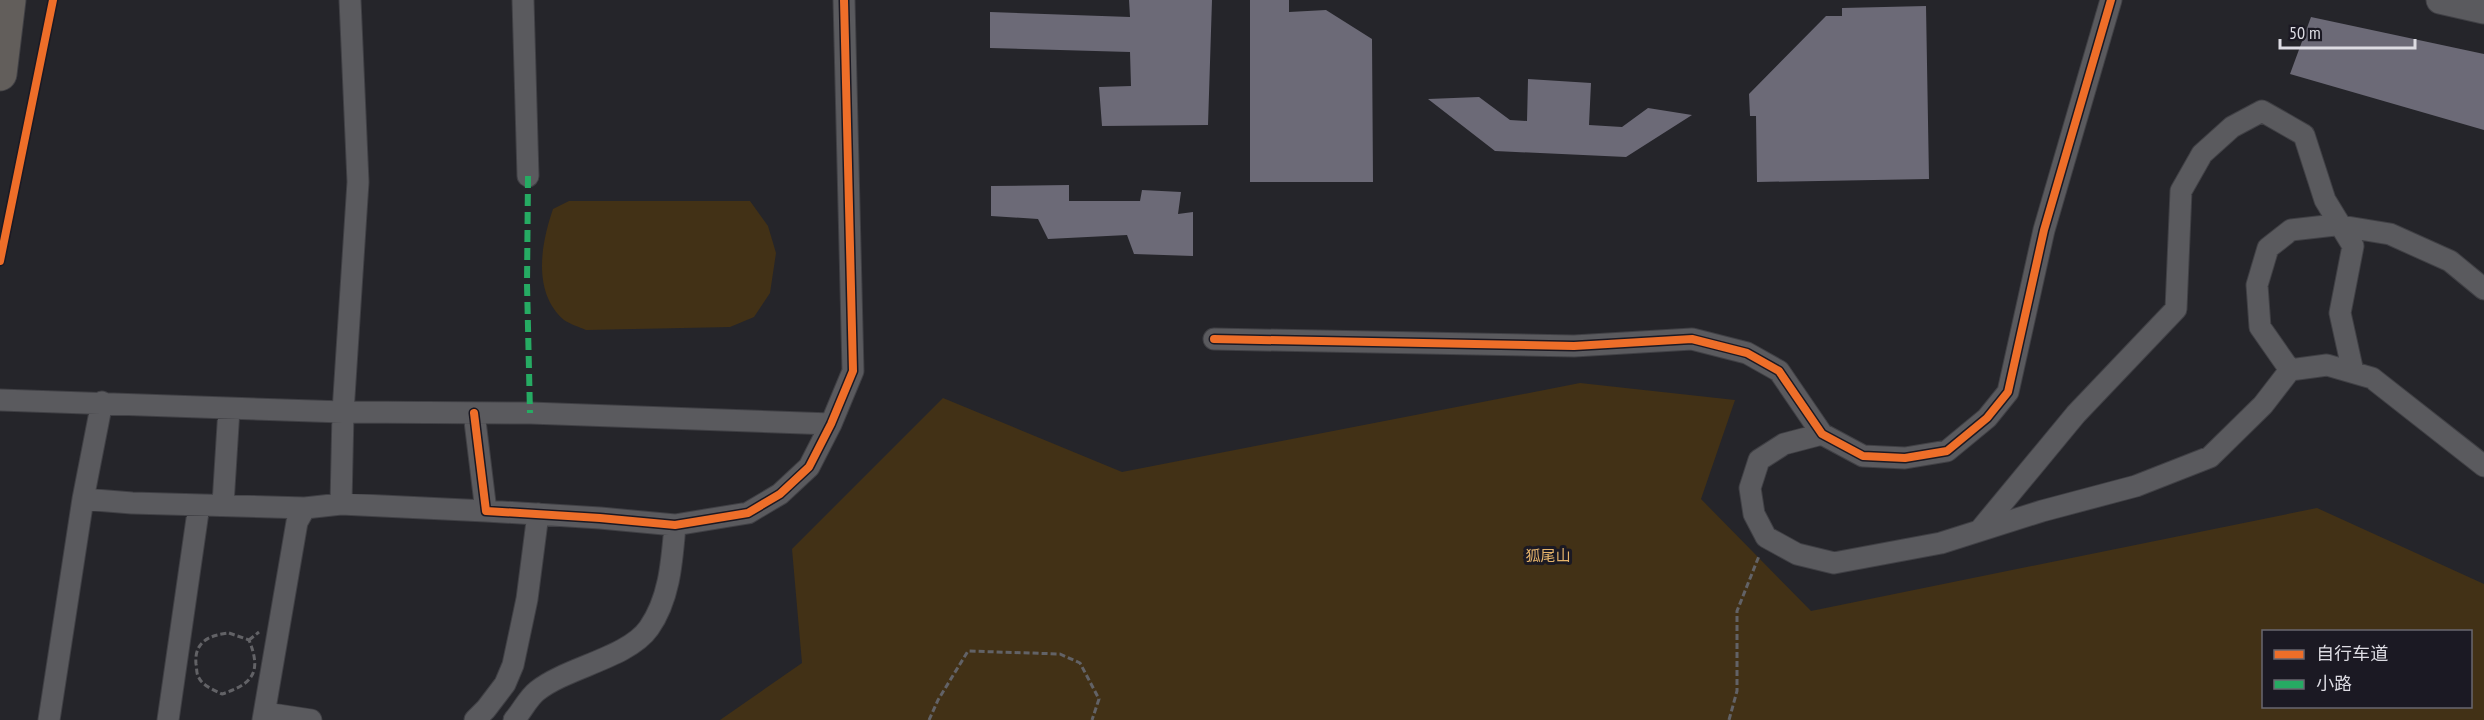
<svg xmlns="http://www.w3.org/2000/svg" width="2484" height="720" font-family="'PT Sans Narrow','Noto Sans SC',sans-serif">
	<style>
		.green { fill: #423116; fill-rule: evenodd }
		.building { fill: #6c6a77 }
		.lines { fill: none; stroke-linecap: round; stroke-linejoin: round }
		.minor-casing { stroke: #404045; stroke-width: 23 }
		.tertiary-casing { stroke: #404045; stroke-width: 29 }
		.primary-casing { stroke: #404045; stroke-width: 35 }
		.path { stroke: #626266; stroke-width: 3; stroke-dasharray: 6 3; stroke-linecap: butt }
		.minor { stroke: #5a5a5e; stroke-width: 21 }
		.tertiary { stroke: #5a5a5e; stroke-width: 27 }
		.primary { stroke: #625e5b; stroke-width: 33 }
		.quiet { stroke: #26ab63; stroke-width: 6; stroke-dasharray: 12 6; stroke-linecap: butt }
		.cycleway-casing { stroke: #1b1923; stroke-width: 11 }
		.cycleway { stroke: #ee6e29; stroke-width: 8 }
		.labels { text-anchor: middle; stroke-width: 6; stroke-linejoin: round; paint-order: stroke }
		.park-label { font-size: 15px; fill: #e7b56c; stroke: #1b1923 }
	</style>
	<rect width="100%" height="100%" fill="#25252a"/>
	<path class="green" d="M569,201H750L768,226L776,253L770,293L754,317L730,327L586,330C579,327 570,324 564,320C532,292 541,244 553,209Z
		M1580,383L1735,400L1701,499L1811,611L2317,508L2484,584V720H720L802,663L792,549L943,398L1122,472ZM2264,632H2470V706H2264Z"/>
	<path class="building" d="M1129,0H1212L1208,125L1102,126L1099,87L1131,86L1130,52L990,48V12L1130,17Z
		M1250,0H1289V12L1326,10L1372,39L1373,182H1250Z
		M1926,6L1929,179L1757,182L1756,116H1750L1749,94L1826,16H1842V8Z
		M2311,17L2484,54V130L2290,74Z
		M1528,79L1591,83L1589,125L1622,127L1648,108L1692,115L1626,157L1495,151L1428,99L1479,97L1510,120L1527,121Z
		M1069,185V201H1140L1142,190L1181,192L1178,214L1193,212V256L1134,254L1127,235L1048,239L1038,219L991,216V186Z"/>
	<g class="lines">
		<defs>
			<path id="minor" d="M523,0L528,176
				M1214,339L1574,346L1692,339L1747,353L1779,371L1822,434L1863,456L1905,458L1947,451L1987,418L2008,392L2044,230L2111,0
				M2290,370L2260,327L2257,285L2268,248L2291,230L2335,225L2390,234L2450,261L2484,289
				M0,400L343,412L530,413L831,424
				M474,413L486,511L600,518L675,525L748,513L780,494L809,467L831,424L853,371L844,0
				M1822,434L1784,444L1759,460L1750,488L1754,514L1766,537L1797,554L1834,563L1941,543L2042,511L2136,486L2210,457L2263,405L2290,370L2327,365L2372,378L2484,466
				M83,499L132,503L305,508L341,504L486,511
				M223,504L229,409
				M341,504L343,412L358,182L350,0
				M1980,530L2076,414L2176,309L2181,191L2202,154L2232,127L2262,111L2304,135L2325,200L2353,246L2340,313L2353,372
				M265,713L311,720
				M49,720L83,499L102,402
				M168,720L199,505
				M263,720L297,522L305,508
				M475,720L486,709L505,684L513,665L527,599L538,514
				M514,720C522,711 528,698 537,691C567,667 628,658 649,628C670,598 672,560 675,525"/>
			<path id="tertiary" d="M2440,0L2484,10"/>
			<path id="primary" d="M0,74L9,0"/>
		</defs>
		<use href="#minor" class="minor-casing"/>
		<use href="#tertiary" class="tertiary-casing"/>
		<use href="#primary" class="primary-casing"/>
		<path class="path" d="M229,633L249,640C262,672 253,684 222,694C214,690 203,686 199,678C196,674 197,668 196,664C194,642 209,635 229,633Z
			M249,640L259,632
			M929,720L938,700L968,651L1060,654L1080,663L1099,699L1092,720
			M1729,720L1737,691V611L1759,556"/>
		<use href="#minor" class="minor"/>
		<use href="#tertiary" class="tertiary"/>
		<use href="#primary" class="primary"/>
		<path class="quiet" d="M528,176L527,284L530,413"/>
		<defs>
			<path id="cycleway" d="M0,261L53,0
				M1214,339L1574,346L1692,339L1747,353L1779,371L1822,434L1863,456L1905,458L1947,451L1987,418L2008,392L2044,230L2111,0
				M474,413L486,511L600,518L675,525L748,513L780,494L809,467L831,424L853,371L844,0"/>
		</defs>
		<use href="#cycleway" class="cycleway-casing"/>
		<use href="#cycleway" class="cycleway"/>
	</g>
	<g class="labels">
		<g class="park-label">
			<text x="1548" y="561">狐尾山</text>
		</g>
	</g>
	<rect x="2262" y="630" width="210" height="78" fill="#1b1923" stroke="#696770" stroke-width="1.5"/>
	<rect x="2274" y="650" width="30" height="9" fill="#ee6e29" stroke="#696770" stroke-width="1.5"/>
	<text x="2316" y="660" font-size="18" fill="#dddce3">自行车道</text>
	<rect x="2274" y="680" width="30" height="9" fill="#26ab63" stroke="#696770" stroke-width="1.5"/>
	<text x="2316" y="690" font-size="18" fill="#dddce3">小路</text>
	<path d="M2280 39v9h135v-9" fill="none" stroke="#dddce3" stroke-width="3"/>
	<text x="2289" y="39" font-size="18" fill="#dddce3" stroke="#1b1923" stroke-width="4.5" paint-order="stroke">50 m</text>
</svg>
